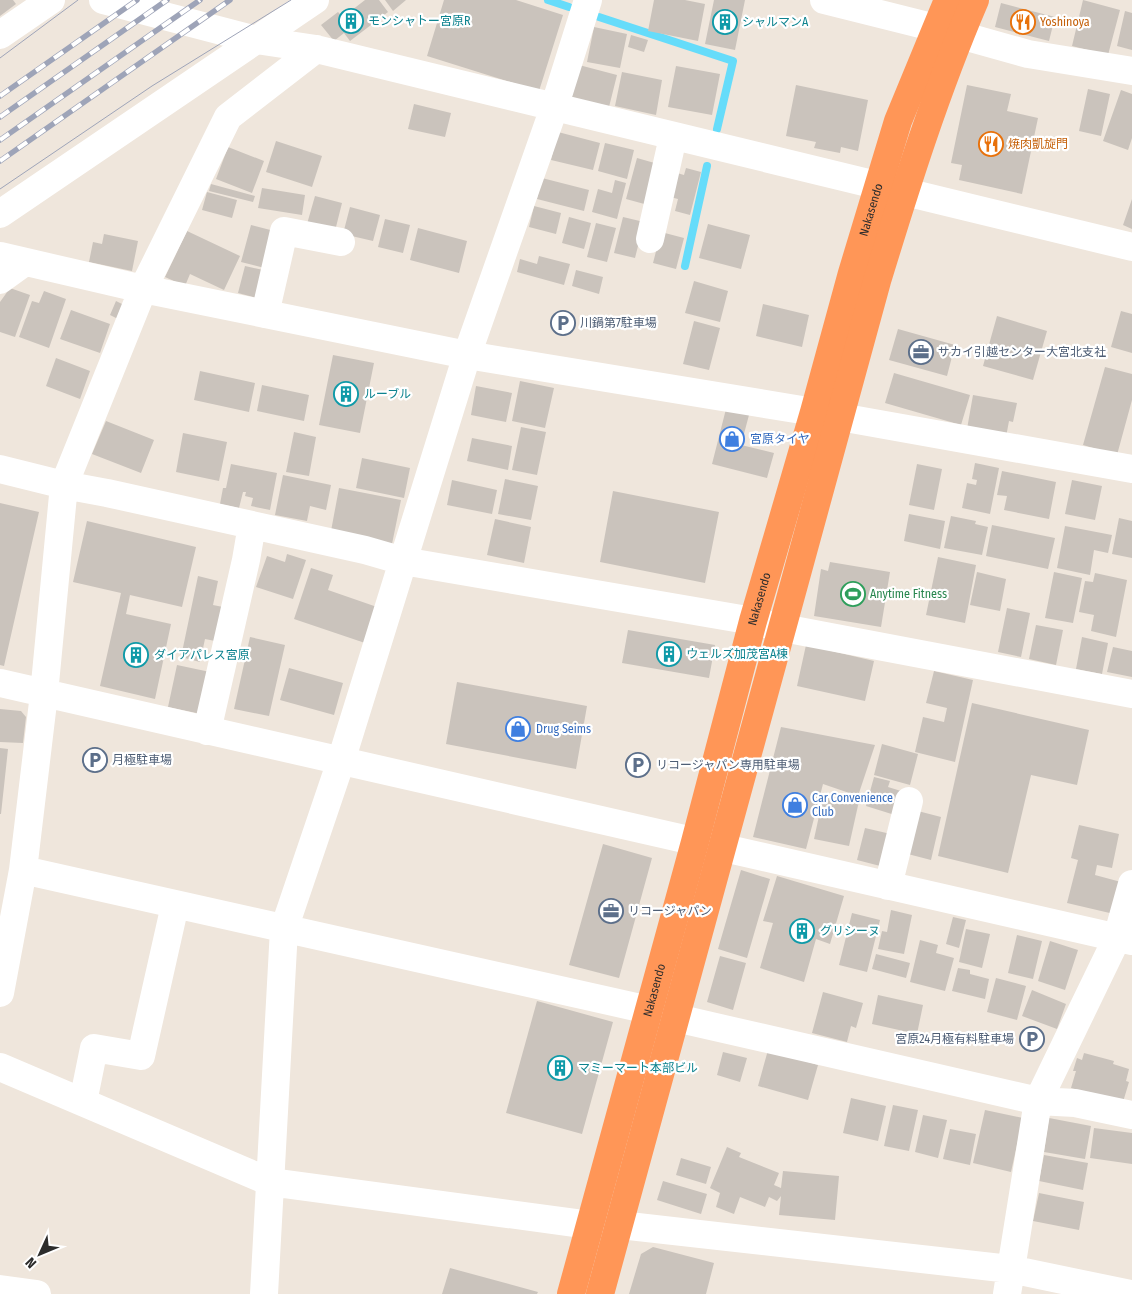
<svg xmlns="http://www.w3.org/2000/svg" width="1132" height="1294" font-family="'Fira Sans Condensed','Noto Sans JP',sans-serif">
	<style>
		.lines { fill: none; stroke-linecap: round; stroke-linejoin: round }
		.stream { stroke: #66dcfa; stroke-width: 8 }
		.building { fill: #cac3bc }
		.minor { stroke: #fff; stroke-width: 28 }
		.highway { stroke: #ff9657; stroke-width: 28 }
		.tram { stroke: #9ea4b8; stroke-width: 1 }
		.rail-casing { stroke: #9ea4b8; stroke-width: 5.5 }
		.rail { stroke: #fff; stroke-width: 4; stroke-dasharray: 11; stroke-linecap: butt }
		.labels { text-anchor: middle; stroke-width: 4.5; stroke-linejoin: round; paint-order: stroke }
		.culture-label { font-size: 12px; fill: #0d838f; stroke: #fff; text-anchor: start }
		.food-label { font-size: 12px; fill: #c56008; stroke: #fff; text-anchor: start }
		.street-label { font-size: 12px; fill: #2c2c2c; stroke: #fff }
		.service-label { font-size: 12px; fill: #4e5e75; stroke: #fff; text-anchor: start }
		.shop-label { font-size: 12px; fill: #366cbe; stroke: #fff; text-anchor: start }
		.leisure-label { font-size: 12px; fill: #27864d; stroke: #fff; text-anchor: start }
	</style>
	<rect width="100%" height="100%" fill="#efe6dc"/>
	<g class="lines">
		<path class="stream" d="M548,0L569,7
			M599,17L733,61L717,129
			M685,266L707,166"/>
	</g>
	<path class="building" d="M0,0H13L16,4L0,16Z
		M365,0H379L388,12L350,41L344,33L334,41L321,25L338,12L343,17Z
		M385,0H406L393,11Z
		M444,0H516L563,15L539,91L427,56Z
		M654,0H685L705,4L698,41L648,31Z
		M714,0H745L735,50L705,44Z
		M1083,0L1120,10L1108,55L1072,46Z
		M1001,3L1055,17L1049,41L995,27Z
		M1125,11L1132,13V50L1117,46Z
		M594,27L627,34L620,68L587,62Z
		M631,35L648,40L644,52L628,47Z
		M579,65L617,75L609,107L570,97Z
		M676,66L720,74L712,115L668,107Z
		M622,72L662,80L656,115L615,106Z
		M796,85L868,100L858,151L841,147L840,153L814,148L816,142L786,136Z
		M967,85L1011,94L1007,111L1038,118L1022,194L959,180L962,165L951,163Z
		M1088,89L1110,94L1101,136L1079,131Z
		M1121,90L1132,94V138L1128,150L1103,141Z
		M414,104L451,113L445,137L408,129Z
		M558,132L600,143L593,170L551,160Z
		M276,141L322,156L312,187L266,172Z
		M605,143L634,150L627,179L598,171Z
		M228,147L264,161L252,193L216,179Z
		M637,158L658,164L648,205L626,199Z
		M686,168L701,172L690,215L675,211L678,199L670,197L677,173L684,175Z
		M542,178L589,190L584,211L537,199Z
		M615,180L626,183L617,219L592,212L598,189L612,193Z
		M211,184L255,196L253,202L209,191Z
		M262,188L305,195L302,215L258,208Z
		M207,192L237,200L232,218L202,210Z
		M315,196L342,203L335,231L307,224Z
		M1132,199V229L1123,225Z
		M534,206L561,213L556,234L529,227Z
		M350,207L380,215L373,241L343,234Z
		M569,217L591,223L584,249L562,243Z
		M623,217L644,222L635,258L614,253Z
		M385,219L410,225L403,253L378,247Z
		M596,223L616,228L607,262L587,257Z
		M708,224L750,235L741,269L699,258Z
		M251,225L282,233L272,270L241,262Z
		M418,228L467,241L459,273L410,260Z
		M187,231L240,256L224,290L190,274L185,286L165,277Z
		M661,232L684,238L676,269L653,263Z
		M104,234L138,241L132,271L89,262L93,242L102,244Z
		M539,256L570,264L564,285L517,272L520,259L537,264Z
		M245,266L268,271L261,299L238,293Z
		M576,270L603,277L599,294L572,286Z
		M694,281L728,291L720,322L685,313Z
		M10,288L30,295L15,337L0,332V302Z
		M44,291L66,299L49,348L19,337L32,301L39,303Z
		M116,301L124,305L118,319L110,315Z
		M763,304L809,315L802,347L756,336Z
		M71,310L110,324L100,353L60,339Z
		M1121,311L1132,314V353L1111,347Z
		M997,316L1047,331L1033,380L983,366Z
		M694,321L720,328L709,370L683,364Z
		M898,329L955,345L947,376L889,360Z
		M333,355L374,363L360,433L319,425Z
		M56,358L90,371L80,399L46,386Z
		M1105,367L1132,374V400L1117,455L1083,445Z
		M200,371L255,383L249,412L194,400Z
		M894,373L970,395L961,425L885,403Z
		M520,381L554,388L545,428L512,421Z
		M262,385L309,395L304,421L257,411Z
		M476,386L512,393L506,422L471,415Z
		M973,395L1017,403L1013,422L1009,421L1006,437L967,429Z
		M726,409L749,415L741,445L774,453L767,478L712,464Z
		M106,421L154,440L141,473L92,454Z
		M521,427L546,432L537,475L512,470Z
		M294,432L316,437L309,476L286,472Z
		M183,433L227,442L219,481L176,472Z
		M472,438L512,446L508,470L467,461Z
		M362,458L410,468L404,498L356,488Z
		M975,463L999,468L990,514L962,508L967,483L976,485L977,480L972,479Z
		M231,464L277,473L270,510L251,506L253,498L245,496L246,492H243L239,508L220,504L223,488H226Z
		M917,464L942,469L934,510L909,505Z
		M1002,471L1056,482L1049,519L1004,510L1007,496L997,495Z
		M283,475L331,485L326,510L310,506L307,521L275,515Z
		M505,479L538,486L531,520L498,514Z
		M452,480L497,490L492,514L447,505Z
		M1072,480L1102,486L1095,520L1065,514Z
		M339,488L401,500L392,544L331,531Z
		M613,491L719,512L705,583L600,562Z
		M0,503L39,512L4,666L0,665Z
		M909,514L945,521L940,549L904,541Z
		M951,516L976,521L975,524L988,527L982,555L944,548Z
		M1119,518L1132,521V558L1112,554Z
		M495,519L531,527L524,563L487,555Z
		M87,521L196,547L182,607L130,595L126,614L171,624L155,699L100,686L121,593L73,582Z
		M992,525L1055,538L1048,569L986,556Z
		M1065,526L1112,535L1108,553L1094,550L1090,575L1057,568Z
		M287,554L306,560L293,599L256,587L267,556L285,562Z
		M938,557L976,565L965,623L926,615Z
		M830,562L890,572L881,627L814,616L821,569L828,571Z
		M311,568L333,575L328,590L377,607L365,643L294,619Z
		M977,572L1006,579L1000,611L970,605Z
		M1054,572L1082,578L1073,623L1045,618Z
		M1095,573L1127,580L1116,637L1091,631L1094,615L1079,612L1085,581L1093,582Z
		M198,576L218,581L213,605L223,607L215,641L205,639L200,662L181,657Z
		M1007,608L1030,613L1021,657L998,652Z
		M1036,625L1063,630L1056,665L1029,659Z
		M628,630L715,645L709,678L622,663Z
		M250,637L285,645L269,716L234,709Z
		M1082,637L1108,643L1102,674L1076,669Z
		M806,645L874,661L865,701L797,686Z
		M1113,647L1132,651V677L1107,672Z
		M177,665L210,672L201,714L168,707Z
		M289,668L343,683L334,715L280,700Z
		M934,671L973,680L955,762L915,752L923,717L944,722L947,708L926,703Z
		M457,682L587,706L576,769L446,744Z
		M972,703L1089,730L1077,785L1031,775L1008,873L938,856Z
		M0,709L21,711L26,717L23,743L0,742Z
		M781,727L875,745L858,796L823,784L806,849L753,837Z
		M882,744L918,754L910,785L874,775Z
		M0,748L8,749L1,814H0Z
		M874,777L890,781L888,787L901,791L898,816L866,806Z
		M824,793L859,801L849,846L814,839Z
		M914,810L941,817L931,860L904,853Z
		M1079,825L1119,834L1112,868L1097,865L1095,875L1121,882L1114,914L1067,903L1078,860L1071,858Z
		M865,828L895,835L888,868L857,860Z
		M603,844L652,858L619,978L569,965Z
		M741,870L770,879L747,958L718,949Z
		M777,876L844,896L830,944L816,939L804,982L760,968L773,923L763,921Z
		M891,910L912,915L904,954L878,949L882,931L887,932Z
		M852,913L880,920L867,972L839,965Z
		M953,917L966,920L959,948L946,944Z
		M966,929L990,934L982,968L959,962Z
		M1017,935L1042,941L1033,979L1008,973Z
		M920,940L938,945L936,953L954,958L945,991L910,982Z
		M1050,941L1078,950L1065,990L1038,981Z
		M876,954L910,963L906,978L872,969Z
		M720,956L746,963L733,1010L707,1002Z
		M958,968L970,970V974L989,979L985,999L952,991Z
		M996,978L1026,986L1017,1020L987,1012Z
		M1032,990L1066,1004L1057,1029L1022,1016Z
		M823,992L863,1003L856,1028L851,1026L847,1042L812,1033Z
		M878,995L923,1005L917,1034L872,1024Z
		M537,1001L613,1022L582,1134L506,1113Z
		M768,1050L818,1065L808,1100L758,1086Z
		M723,1052L747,1058L740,1082L717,1075Z
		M1084,1053L1114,1061L1113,1064L1129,1069L1126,1081L1129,1082L1123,1102L1071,1088L1076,1071H1073L1077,1058L1082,1060Z
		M851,1098L886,1106L878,1141L843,1133Z
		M893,1105L918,1110L909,1151L884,1146Z
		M985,1110L1023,1118L1011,1172L973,1163Z
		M923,1115L947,1120L938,1158L915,1152Z
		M1049,1118L1091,1126L1085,1159L1044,1152Z
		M1094,1128L1132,1133V1164L1090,1158Z
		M950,1129L976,1134L970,1165L943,1159Z
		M727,1147L741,1153L739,1157L779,1173L774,1185L781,1188L783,1171L839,1176L835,1220L779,1215L781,1196L777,1201L769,1197L765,1207L740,1197L734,1214L716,1207L720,1193L710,1188Z
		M1044,1155L1088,1163L1083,1190L1039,1181Z
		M681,1158L711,1167L706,1184L676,1175Z
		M663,1181L707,1194L701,1214L657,1200Z
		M1039,1193L1084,1202L1079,1230L1033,1221Z
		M653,1247L714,1263L706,1294H629L641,1254Z
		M450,1268L538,1292L537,1294H442Z"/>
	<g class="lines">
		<path class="minor" d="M103,0L256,40L316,49L1132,247
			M824,0L936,28
			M0,35L51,0
			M960,35L1028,54L1132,71
			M0,214L315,0
			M650,239L673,137
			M0,256L143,289L467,355L814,412
			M0,280L25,262
			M265,314L284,231L341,242
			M840,417L1132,469
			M0,469L64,485L107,493L365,550L403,561L753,621L783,628L1132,694
			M0,683L1132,941
			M207,731L246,560L252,525
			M23,870L649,1010
			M888,886L909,801
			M0,993L23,870L44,694L64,485L143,289L228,117L316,49
			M676,1018L1038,1101L1075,1103L1132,1115
			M0,1067L270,1182L590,1225
			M83,1102L94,1048L141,1056L175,905
			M620,1225L1010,1269L1130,1294
			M0,1289L37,1294
			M264,1294L284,929L341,761L467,355L554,108L588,0
			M1007,1294L1038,1101L1117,938L1132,884"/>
		<g class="highway">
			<path id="s1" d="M571,1294L695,842L753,621L814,412L852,273L898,121L948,0"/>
			<path d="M600,1294L877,281C906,186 936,91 975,0"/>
		</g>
		<path class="tram" d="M0,58L78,0
			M0,189L152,86L291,0"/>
		<defs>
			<path id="rail" d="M0,96L137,0
				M0,117L167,0
				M0,140L200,0
				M0,161L230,0"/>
		</defs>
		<use href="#rail" class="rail-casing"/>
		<use href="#rail" class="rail"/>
	</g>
	<defs>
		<symbol id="building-ring" viewBox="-11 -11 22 22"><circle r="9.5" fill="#fff" stroke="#0f9aa8" stroke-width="1.5"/><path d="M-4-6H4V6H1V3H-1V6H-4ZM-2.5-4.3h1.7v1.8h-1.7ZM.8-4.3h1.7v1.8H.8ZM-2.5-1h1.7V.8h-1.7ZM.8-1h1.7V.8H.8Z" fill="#0f9aa8"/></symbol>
		<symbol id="restaurant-ring" viewBox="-11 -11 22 22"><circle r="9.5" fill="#fff" stroke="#e8710a" stroke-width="1.5"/><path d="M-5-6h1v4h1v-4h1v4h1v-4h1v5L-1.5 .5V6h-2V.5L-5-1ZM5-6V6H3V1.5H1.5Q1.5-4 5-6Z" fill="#e8710a"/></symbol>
		<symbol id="parking-ring" viewBox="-11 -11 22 22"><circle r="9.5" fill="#fff" stroke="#5c6f8a" stroke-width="1.5"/><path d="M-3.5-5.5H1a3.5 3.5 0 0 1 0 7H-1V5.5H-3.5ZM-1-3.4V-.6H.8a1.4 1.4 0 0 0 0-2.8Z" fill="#5c6f8a"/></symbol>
		<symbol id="office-ring" viewBox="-11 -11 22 22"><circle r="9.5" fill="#fff" stroke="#5c6f8a" stroke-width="1.5"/><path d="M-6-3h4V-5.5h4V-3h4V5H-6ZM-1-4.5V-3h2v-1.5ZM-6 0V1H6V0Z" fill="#5c6f8a"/></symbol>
		<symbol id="shop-ring" viewBox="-11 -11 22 22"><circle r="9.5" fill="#fff" stroke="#3f7fe0" stroke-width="1.5"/><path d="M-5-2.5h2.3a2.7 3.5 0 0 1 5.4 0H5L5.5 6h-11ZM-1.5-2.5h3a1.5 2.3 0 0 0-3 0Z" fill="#3f7fe0"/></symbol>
		<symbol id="stadium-ring" viewBox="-11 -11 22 22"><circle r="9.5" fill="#fff" stroke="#2e9e5b" stroke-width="1.5"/><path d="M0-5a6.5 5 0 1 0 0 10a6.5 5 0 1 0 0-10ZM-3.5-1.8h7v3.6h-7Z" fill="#2e9e5b"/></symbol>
	</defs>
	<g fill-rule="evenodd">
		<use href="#building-ring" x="337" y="7" width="28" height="28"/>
		<use href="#building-ring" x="711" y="8" width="28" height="28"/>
		<use href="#restaurant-ring" x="1009" y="8" width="28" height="28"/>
		<use href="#restaurant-ring" x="977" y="130" width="28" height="28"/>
		<use href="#parking-ring" x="549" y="309" width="28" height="28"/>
		<use href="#office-ring" x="907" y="338" width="28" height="28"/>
		<use href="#building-ring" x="332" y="380" width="28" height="28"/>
		<use href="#shop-ring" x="718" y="425" width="28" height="28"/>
		<use href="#stadium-ring" x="839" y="580" width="28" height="28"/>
		<use href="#building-ring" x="655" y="640" width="28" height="28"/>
		<use href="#building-ring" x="122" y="641" width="28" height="28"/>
		<use href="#shop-ring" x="504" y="715" width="28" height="28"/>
		<use href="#parking-ring" x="81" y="746" width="28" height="28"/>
		<use href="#parking-ring" x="624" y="751" width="28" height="28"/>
		<use href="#shop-ring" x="781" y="791" width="28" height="28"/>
		<use href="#office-ring" x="597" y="897" width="28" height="28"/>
		<use href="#building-ring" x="788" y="917" width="28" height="28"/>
		<use href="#parking-ring" x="1018" y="1025" width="28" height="28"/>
		<use href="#building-ring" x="546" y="1054" width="28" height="28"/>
	</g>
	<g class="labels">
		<g class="culture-label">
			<text x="368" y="25">モンシャトー宮原R</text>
			<text x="742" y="26">シャルマンA</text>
			<text x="364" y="398">ルーブル</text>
			<text x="686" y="658">ウェルズ加茂宮A棟</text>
			<text x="154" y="659">ダイアパレス宮原</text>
			<text x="820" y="935">グリシーヌ</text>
			<text x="578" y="1072">マミーマート本部ビル</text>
		</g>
		<g class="food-label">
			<text x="1040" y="26">Yoshinoya</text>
			<text x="1008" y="148">焼肉凱旋門</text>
		</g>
		<g class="street-label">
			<text dy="4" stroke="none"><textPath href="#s1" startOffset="1125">Nakasendo</textPath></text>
			<text dy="4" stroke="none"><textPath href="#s1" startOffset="720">Nakasendo</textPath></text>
			<text dy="4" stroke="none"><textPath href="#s1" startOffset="315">Nakasendo</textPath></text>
		</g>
		<g class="service-label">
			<text x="580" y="327">川鍋第7駐車場</text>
			<text x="938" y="356">サカイ引越センター大宮北支社</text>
			<text x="112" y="764">月極駐車場</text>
			<text x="656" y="769">リコージャパン専用駐車場</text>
			<text x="628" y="915">リコージャパン</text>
			<text x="1014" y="1043" text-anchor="end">宮原24月極有料駐車場</text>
		</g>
		<g class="shop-label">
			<text x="750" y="443">宮原タイヤ</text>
			<text x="536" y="733">Drug Seims</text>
			<text x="812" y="802">Car Convenience<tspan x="812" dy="14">Club</tspan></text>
		</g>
		<g class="leisure-label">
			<text x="870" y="598">Anytime Fitness</text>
		</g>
	</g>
	<g transform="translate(40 1254) rotate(226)" stroke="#ffffff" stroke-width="4" paint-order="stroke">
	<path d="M0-4L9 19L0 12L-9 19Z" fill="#2c2c2c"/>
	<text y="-8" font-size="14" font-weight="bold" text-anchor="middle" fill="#2c2c2c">N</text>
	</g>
</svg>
